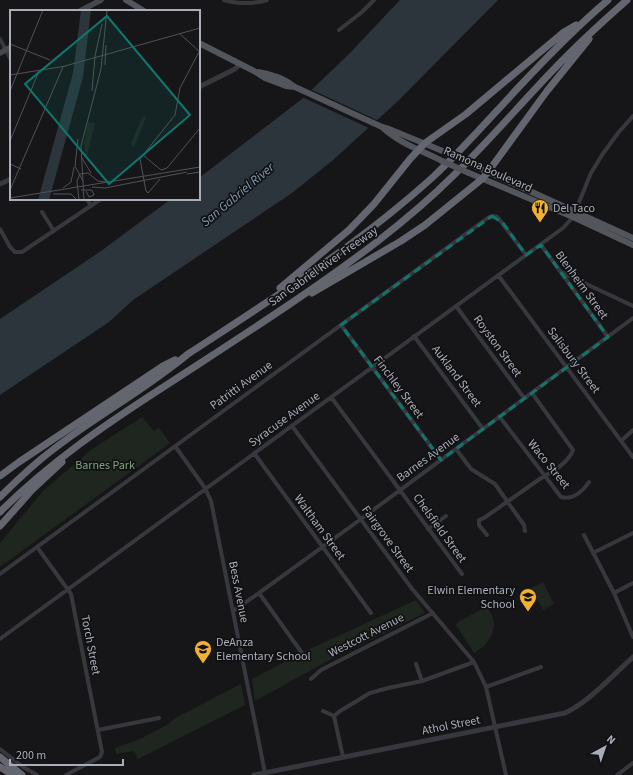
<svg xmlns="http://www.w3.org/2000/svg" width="633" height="775" font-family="'Source Sans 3',sans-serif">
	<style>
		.green { fill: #1e261f }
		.water { fill: #2c353c }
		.pier { fill: #161618 }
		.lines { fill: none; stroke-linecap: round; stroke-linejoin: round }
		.minor { stroke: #37383d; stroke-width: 4 }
		.tertiary { stroke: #37383d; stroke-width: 5 }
		.secondary { stroke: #45474d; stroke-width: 5.5 }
		.primary { stroke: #53555c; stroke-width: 6 }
		.motorway { stroke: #63666e; stroke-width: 7 }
		.primary-bridge { stroke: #53555c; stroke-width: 6 }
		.marked { fill: none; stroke: #0f766e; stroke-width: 3; stroke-dasharray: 8 5; stroke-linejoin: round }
		.labels { text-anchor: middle; stroke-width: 3.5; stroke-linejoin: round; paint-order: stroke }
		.street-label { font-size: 12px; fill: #a8adb8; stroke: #111113 }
		.poi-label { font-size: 12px; fill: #a8adb8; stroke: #111113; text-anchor: start }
		.park-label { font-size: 12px; fill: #7fa381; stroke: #111113 }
		.water-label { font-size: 13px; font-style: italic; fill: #7f9bb3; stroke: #111113 }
		.inset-road { fill: none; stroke: #505258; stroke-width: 1 }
		.view { fill: #0f766e; fill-opacity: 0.15; stroke: #0f766e; stroke-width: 2 }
		.inset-edge { fill: none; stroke: #a8adb8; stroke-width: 2 }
	</style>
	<rect width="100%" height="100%" fill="#161618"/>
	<path class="green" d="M142,417L154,431L159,428L170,443L0,567V543L43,491L92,449Z
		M543,582L554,604L543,610L531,588Z
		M416,600L425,613L337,656L255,701L252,679L312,648Z
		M486,607C502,623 492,643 474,653L456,625L458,622Z
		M241,684L245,705L138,759L134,751L116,754L115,748L140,739L167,725L177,717Z"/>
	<path class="water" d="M400,0H498L398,101L333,160L292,193L133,300L109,322L0,395V319L101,251L171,199H199V178L302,99L349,54Z"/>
	<path class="pier" d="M310,89L379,121L371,129L302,97Z"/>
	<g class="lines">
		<path class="minor" d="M224,0C236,4 255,4 267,0
			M339,30L362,12L374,0
			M0,39L11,60
			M87,199L91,206
			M42,212L54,231
			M0,229L10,247L15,252H22L101,199
			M541,245L608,337
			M561,272L633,306
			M498,275L633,457
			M456,306L524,398
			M341,325L441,460
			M414,336L483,429
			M331,397L462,574
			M499,416L561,497C573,500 583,491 589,482
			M292,426L413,590L474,662L486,687L506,775
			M621,441L633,430
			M175,446L205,488L211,501L265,773
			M456,449L471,469L495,484L524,525L525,531
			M254,453L371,613
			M428,529L446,516
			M487,535L479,525V520L484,518L544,476C554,472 569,461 573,450L532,393
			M584,535L614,593L633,637
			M37,547L71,594L102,752L100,757L66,775
			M593,553L633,533
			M0,574L489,217L496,216L499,219L526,255
			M259,593L302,653
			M614,593L633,583
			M233,611L259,593L361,519L633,318
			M0,639L563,228L573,217L591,173L602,155L618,133L633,116
			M416,664L422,681
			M311,679L321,670L433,613
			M486,687L541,667
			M323,711L334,716L340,711L370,693L388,688L422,681L474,662
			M334,716L343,757
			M98,730L159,718
			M0,749L23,767L37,775
			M617,775L633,763"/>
		<path class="tertiary" d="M199,87L235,69L240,64
			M0,184L11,179
			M254,775L565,713C589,702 613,675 633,657"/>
		<path class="secondary" d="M80,11L101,0
			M0,53L11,47"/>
		<path class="primary" d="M126,0L144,11
			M199,43L254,71L265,78L286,86L295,87L382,127L389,129L445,152
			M258,72C271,74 285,79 295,87
			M382,127C398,143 423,151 442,161
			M477,167L633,238
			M469,173L573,217L633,245"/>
		<path class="motorway" d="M280,288L349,230L374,204L410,159L425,143L466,114L564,32L576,25
			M312,293L401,241L425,225L482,179L488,172L547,91L589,39
			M0,476L19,462L163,366L175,360
			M0,497C17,480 35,463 55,448C98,415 146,389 188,354C272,299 358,245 433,177C463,149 489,119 517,89C546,58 575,28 608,0
			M0,512C50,462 106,424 165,386C237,339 310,293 378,241C405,220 431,198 455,174C490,140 522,102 556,67C578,44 602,22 627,0
			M0,526L32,490L62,462
			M0,757L22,775
			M0,767L13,775"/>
		<path class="primary-bridge" d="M445,152L477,167
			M442,161L469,173"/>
	</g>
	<path class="marked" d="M492,216L503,223L526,255L541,245L608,337L441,460L341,325Z"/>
	<defs>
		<symbol id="restaurant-pin" viewBox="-11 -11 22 30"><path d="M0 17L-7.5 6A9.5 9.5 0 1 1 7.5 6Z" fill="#f2b134" stroke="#111113"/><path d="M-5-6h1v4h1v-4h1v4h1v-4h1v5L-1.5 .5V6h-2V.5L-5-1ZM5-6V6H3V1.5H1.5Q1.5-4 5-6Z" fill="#111"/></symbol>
		<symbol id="school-pin" viewBox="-11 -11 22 30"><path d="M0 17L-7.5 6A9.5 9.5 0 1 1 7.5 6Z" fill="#f2b134" stroke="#111113"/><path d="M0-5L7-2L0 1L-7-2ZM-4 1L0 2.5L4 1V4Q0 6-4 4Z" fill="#111"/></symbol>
	</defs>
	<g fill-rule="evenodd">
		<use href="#restaurant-pin" x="530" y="198" width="20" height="27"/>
		<use href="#school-pin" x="518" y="587" width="20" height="27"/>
		<use href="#school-pin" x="193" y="639" width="20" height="27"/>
	</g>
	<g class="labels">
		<g class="street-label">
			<text transform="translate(488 169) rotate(24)" y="4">Ramona Boulevard</text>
			<text transform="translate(323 266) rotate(-35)" y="4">San Gabriel River Freeway</text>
			<text transform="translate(582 285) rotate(54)" y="4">Blenheim Street</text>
			<text transform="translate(498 346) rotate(54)" y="4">Royston Street</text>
			<text transform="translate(574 360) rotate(53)" y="4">Salisbury Street</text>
			<text transform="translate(457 376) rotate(53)" y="4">Aukland Street</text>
			<text transform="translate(241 385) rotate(-36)" y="4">Patritti Avenue</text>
			<text transform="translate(399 387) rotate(53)" y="4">Finchley Street</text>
			<text transform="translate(284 419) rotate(-36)" y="4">Syracuse Avenue</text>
			<text transform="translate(428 457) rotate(-36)" y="4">Barnes Avenue</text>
			<text transform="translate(549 464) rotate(51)" y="4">Waco Street</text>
			<text transform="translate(320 527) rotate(54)" y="4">Waltham Street</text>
			<text transform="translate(440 528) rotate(54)" y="4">Chelsfield Street</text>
			<text transform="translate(388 539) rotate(54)" y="4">Fairgrove Street</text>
			<text transform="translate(239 592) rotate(79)" y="4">Bess Avenue</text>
			<text transform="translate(366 635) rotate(-27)" y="4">Westcott Avenue</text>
			<text transform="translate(91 645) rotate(79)" y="4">Torch Street</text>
			<text transform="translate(451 725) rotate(-11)" y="4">Athol Street</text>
		</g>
		<g class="poi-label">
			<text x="553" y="212">Del Taco</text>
			<text x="515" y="594" text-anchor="end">Elwin Elementary<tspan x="515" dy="14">School</tspan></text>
			<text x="216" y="646">DeAnza<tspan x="216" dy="14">Elementary School</tspan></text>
		</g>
		<g class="park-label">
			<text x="105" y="469">Barnes Park</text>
		</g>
		<g class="water-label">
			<text transform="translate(237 194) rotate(-40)" y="5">San Gabriel River</text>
		</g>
	</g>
	<g transform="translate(10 10)">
		<rect width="190" height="190" fill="#161618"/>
		<path d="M133,106L136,107L124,137L121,134ZM78,112L85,113L76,150L74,133Z" fill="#1e261f"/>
		<path d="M71,0H81L73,67L39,190H28L63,63Z" fill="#2c353c"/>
		<path class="inset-road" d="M170,24L190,42M0,34L40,50M95,55L96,35M55,56L190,18M0,65L56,56M0,81L33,0M82,81L85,46L92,14M68,129L65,156L73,171M0,131L29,61M133,145L151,160L157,158L190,118M72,148L81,163M0,154L11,159M177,164L190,162M150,169L138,183L136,181L130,149L165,105L170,78L189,42M82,177L95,178L177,162M53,178L61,172L64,157M0,180L53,57M71,180H82L84,185L79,187L76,181M43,184H61L67,190M0,188L190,157M69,190L67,171L70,164L78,163L88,171L95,172M74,190L71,136L91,59L97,0"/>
		<path class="view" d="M97,6L180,105L99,174L15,74Z"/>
		<rect width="190" height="190" class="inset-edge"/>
	</g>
	<g transform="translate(605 747) rotate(40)" stroke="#111113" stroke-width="3" paint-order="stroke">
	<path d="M0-3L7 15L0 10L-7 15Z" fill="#a8adb8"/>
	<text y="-6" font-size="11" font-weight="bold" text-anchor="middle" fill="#a8adb8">N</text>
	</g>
	<path d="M10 759v6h113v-6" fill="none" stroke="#a8adb8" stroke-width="2"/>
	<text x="16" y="759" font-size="12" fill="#a8adb8" stroke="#111113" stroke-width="3" paint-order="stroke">200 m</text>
</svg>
